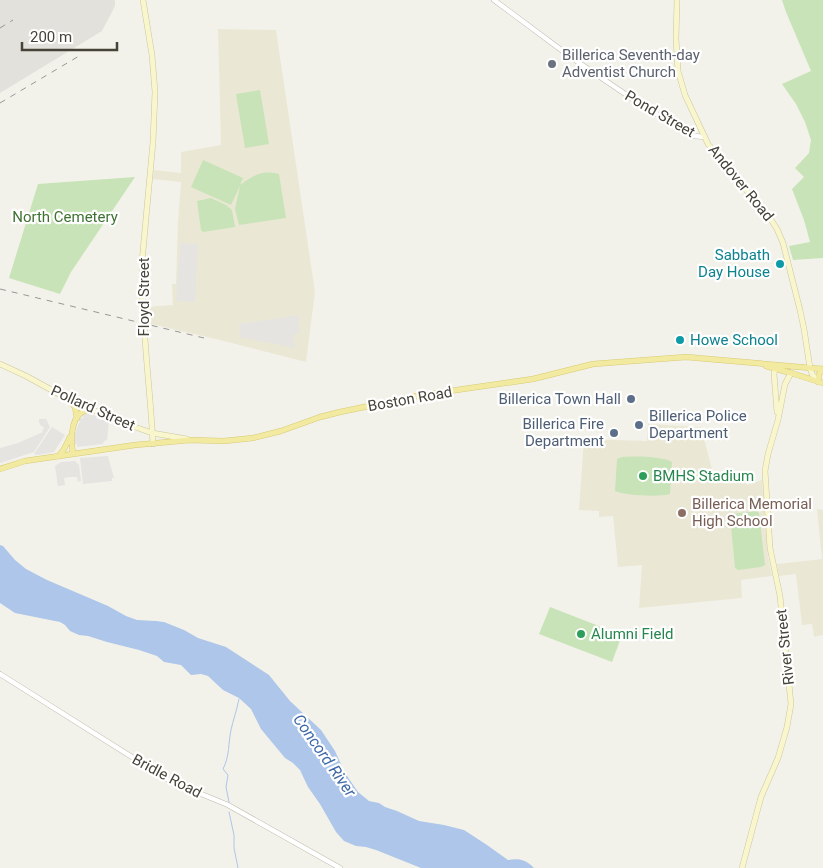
<svg xmlns="http://www.w3.org/2000/svg" width="823" height="868" font-family="Roboto,sans-serif">
	<style>
		.industrial { fill: #e3e1db }
		.education { fill: #eae8d5 }
		.green { fill: #c8e3b7 }
		.parking { fill: #e5e4e1 }
		.water { fill: #adc6e9 }
		.lines { fill: none; stroke-linecap: round; stroke-linejoin: round }
		.stream { stroke: #adc6e9; stroke-width: 1 }
		.tertiary-casing { stroke: #bebbad; stroke-width: 5.5 }
		.secondary-casing { stroke: #cbc69c; stroke-width: 6 }
		.primary-casing { stroke: #d7ca74; stroke-width: 6 }
		.tertiary { stroke: #fff; stroke-width: 4.5 }
		.secondary { stroke: #f9f6ce; stroke-width: 5 }
		.primary { stroke: #f3eaa2; stroke-width: 5 }
		.rail { stroke: #979797; stroke-width: 1; stroke-dasharray: 6 6; stroke-linecap: butt }
		.worship-dot { fill: #6b7280; stroke: #fff; stroke-width: 2 }
		.culture-dot { fill: #0f9aa8; stroke: #fff; stroke-width: 2 }
		.service-dot { fill: #5c6f8a; stroke: #fff; stroke-width: 2 }
		.leisure-dot { fill: #2e9e5b; stroke: #fff; stroke-width: 2 }
		.education-dot { fill: #8d6e63; stroke: #fff; stroke-width: 2 }
		.labels { text-anchor: middle; stroke-width: 4.5; stroke-linejoin: round; paint-order: stroke }
		.worship-label { font-size: 15px; fill: #5b616d; stroke: #fff; text-anchor: start }
		.street-label { font-size: 15px; fill: #464339; stroke: #fff }
		.park-label { font-size: 15px; fill: #3f7232; stroke: #fff }
		.culture-label { font-size: 15px; fill: #0d838f; stroke: #fff; text-anchor: end }
		.service-label { font-size: 15px; fill: #4e5e75; stroke: #fff; text-anchor: end }
		.leisure-label { font-size: 15px; fill: #27864d; stroke: #fff; text-anchor: start }
		.education-label { font-size: 15px; fill: #785e54; stroke: #fff; text-anchor: start }
		.water-label { font-size: 16px; font-style: italic; fill: #3d68a7; stroke: #fff }
	</style>
	<rect width="100%" height="100%" fill="#f3f2ea"/>
	<path class="industrial" d="M0,0H115V6L102,31L0,93Z"/>
	<path class="education" d="M218,29L276,30L315,292L306,362L224,341L147,323L146,307L173,305L172,284H176L178,222L181,182L153,179L154,170L181,173V152L221,145Z
		M648,424L701,427L713,473L739,479L743,476L747,485L762,480L768,557L772,576L741,580L742,598L639,608L642,565L618,567L613,516L599,517V511L579,510L584,439L647,441Z
		M817,509L823,510V635L814,637L812,624L802,625L796,574L779,576L777,564L822,559Z"/>
	<path class="green" d="M782,0H823V258L793,260L789,246L810,242L804,220L792,189L804,177L795,168L809,153L811,140L805,122L796,104L782,84L811,71L786,12Z
		M260,90L269,144L245,148L236,94Z
		M203,160L243,178L240,185C255,175 260,170 279,174L286,218L239,225L235,209L240,186L231,205L191,187Z
		M135,177L71,272L60,294L9,278L38,184Z
		M211,198L226,205L232,210L235,227L203,232L201,230L197,201Z
		M622,457C634,456 662,456 672,462L670,494C660,497 625,496 615,491L617,459Z
		M756,511L759,513L765,565L761,567L738,570L735,568L730,516L733,514Z
		M550,607L622,635L612,662L539,634Z"/>
	<path class="parking" d="M180,243L198,244L195,302L176,301Z
		M298,315L300,333L293,335L295,348L240,337L239,324Z
		M86,412L96,416L97,419L109,421L107,440L104,441L103,444L77,447V444L75,445L74,444V433L76,432L77,427L80,421H78L80,418H83L82,414Z
		M39,419H46L50,427L34,452L0,463V448L18,443L43,432L42,430L44,429L43,426H41L39,422Z
		M52,427L65,435L54,452L38,455L34,454Z
		M108,456L114,478H112V481L83,484L80,458Z
		M75,461L79,465L81,481L78,482L77,477H69L64,478L65,485L58,486L55,466L61,462Z"/>
	<path class="water" d="M0,545L3,546L15,560L26,569L47,580L108,606L126,616L137,620L156,621L164,622L184,630L198,638L226,647L269,675L290,701L321,730L335,751L345,773L358,792L369,801L379,803L385,807L397,811L419,821L444,825L464,830L487,845L508,860C520,858 526,860 534,868H421L376,850L366,847L356,846L344,841L336,832L320,804L308,787L300,770L293,763L285,758L261,729L251,709L239,698L223,690L208,676L201,674L191,675L181,665L164,662L157,656L139,650L107,642L88,636L79,635L70,631L65,625L60,622L15,613L0,603Z"/>
	<g class="lines">
		<path class="stream" d="M229,802L226,787L228,775L223,769C230,755 228,744 231,730C233,720 237,710 239,699
			M229,812L234,835V848L238,868"/>
		<defs>
			<path id="tertiary" d="M494,0L572,58L643,106L694,136L705,137
				M0,674L170,781L228,805L340,868"/>
			<path id="secondary" d="M143,0L152,55L155,92L153,142L142,262C141,323 150,383 153,444
				M677,0L676,39L678,71L685,95L708,144L727,168L768,215L777,229L783,243L800,310L804,329L810,368L812,374L818,382
				M0,364L26,376L68,399L121,422L152,433L187,439
				M776,366L775,368L774,374L777,412
				M742,868L761,797L778,758L787,727L791,704L780,596L770,548L765,471L768,454L778,420L785,384L791,373"/>
			<path id="primary" d="M766,366L791,373L823,383
				M818,382L819,374L823,369
				M68,399L75,407L77,418
				M73,454C71,442 70,420 82,412C85,410 89,410 93,409
				M59,456L64,449L70,437
				M0,469L25,461L135,445L190,440L224,441L253,438L281,431L320,417L340,412L422,395L533,379L593,364L686,357L823,369"/>
		</defs>
		<use href="#tertiary" class="tertiary-casing"/>
		<use href="#secondary" class="secondary-casing"/>
		<use href="#primary" class="primary-casing"/>
		<use href="#tertiary" class="tertiary"/>
		<use href="#secondary" class="secondary"/>
		<use href="#primary" class="primary"/>
		<path class="rail" d="M0,28L13,20
			M0,103L79,56
			M0,289L204,338"/>
	</g>
	<circle class="worship-dot" cx="552" cy="64" r="5"/>
	<g class="culture-dot">
		<circle cx="780" cy="264" r="5"/>
		<circle cx="680" cy="340" r="5"/>
	</g>
	<g class="service-dot">
		<circle cx="631" cy="399" r="5"/>
		<circle cx="639" cy="425" r="5"/>
		<circle cx="614" cy="433" r="5"/>
	</g>
	<g class="leisure-dot">
		<circle cx="643" cy="476" r="5"/>
		<circle cx="581" cy="634" r="5"/>
	</g>
	<circle class="education-dot" cx="682" cy="513" r="5"/>
	<g class="labels">
		<g class="worship-label">
			<text x="562" y="60">Billerica Seventh-day<tspan x="562" dy="17">Adventist Church</tspan></text>
		</g>
		<g class="street-label">
			<text transform="translate(660 114) rotate(30)" y="5">Pond Street</text>
			<text transform="translate(741 183) rotate(51)" y="5">Andover Road</text>
			<text transform="translate(144 297) rotate(-90)" y="5">Floyd Street</text>
			<text transform="translate(410 399) rotate(-10)" y="5">Boston Road</text>
			<text transform="translate(93 408) rotate(24)" y="5">Pollard Street</text>
			<text transform="translate(785 647) rotate(-96)" y="5">River Street</text>
			<text transform="translate(167 776) rotate(28)" y="5">Bridle Road</text>
		</g>
		<g class="park-label">
			<text x="65" y="222">North Cemetery</text>
		</g>
		<g class="culture-label">
			<text x="770" y="260">Sabbath<tspan x="770" dy="17">Day House</tspan></text>
			<text x="690" y="345" text-anchor="start">Howe School</text>
		</g>
		<g class="service-label">
			<text x="621" y="404">Billerica Town Hall</text>
			<text x="649" y="421" text-anchor="start">Billerica Police<tspan x="649" dy="17">Department</tspan></text>
			<text x="604" y="429">Billerica Fire<tspan x="604" dy="17">Department</tspan></text>
		</g>
		<g class="leisure-label">
			<text x="653" y="481">BMHS Stadium</text>
			<text x="591" y="639">Alumni Field</text>
		</g>
		<g class="education-label">
			<text x="692" y="509">Billerica Memorial<tspan x="692" dy="17">High School</tspan></text>
		</g>
		<g class="water-label">
			<text transform="translate(325 755) rotate(55)" y="6">Concord River</text>
		</g>
	</g>
	<path d="M22 42v8h95v-8" fill="none" stroke="#464339" stroke-width="2.5"/>
	<text x="30" y="42" font-size="15" fill="#464339" stroke="#ffffff" stroke-width="4" paint-order="stroke">200 m</text>
</svg>
